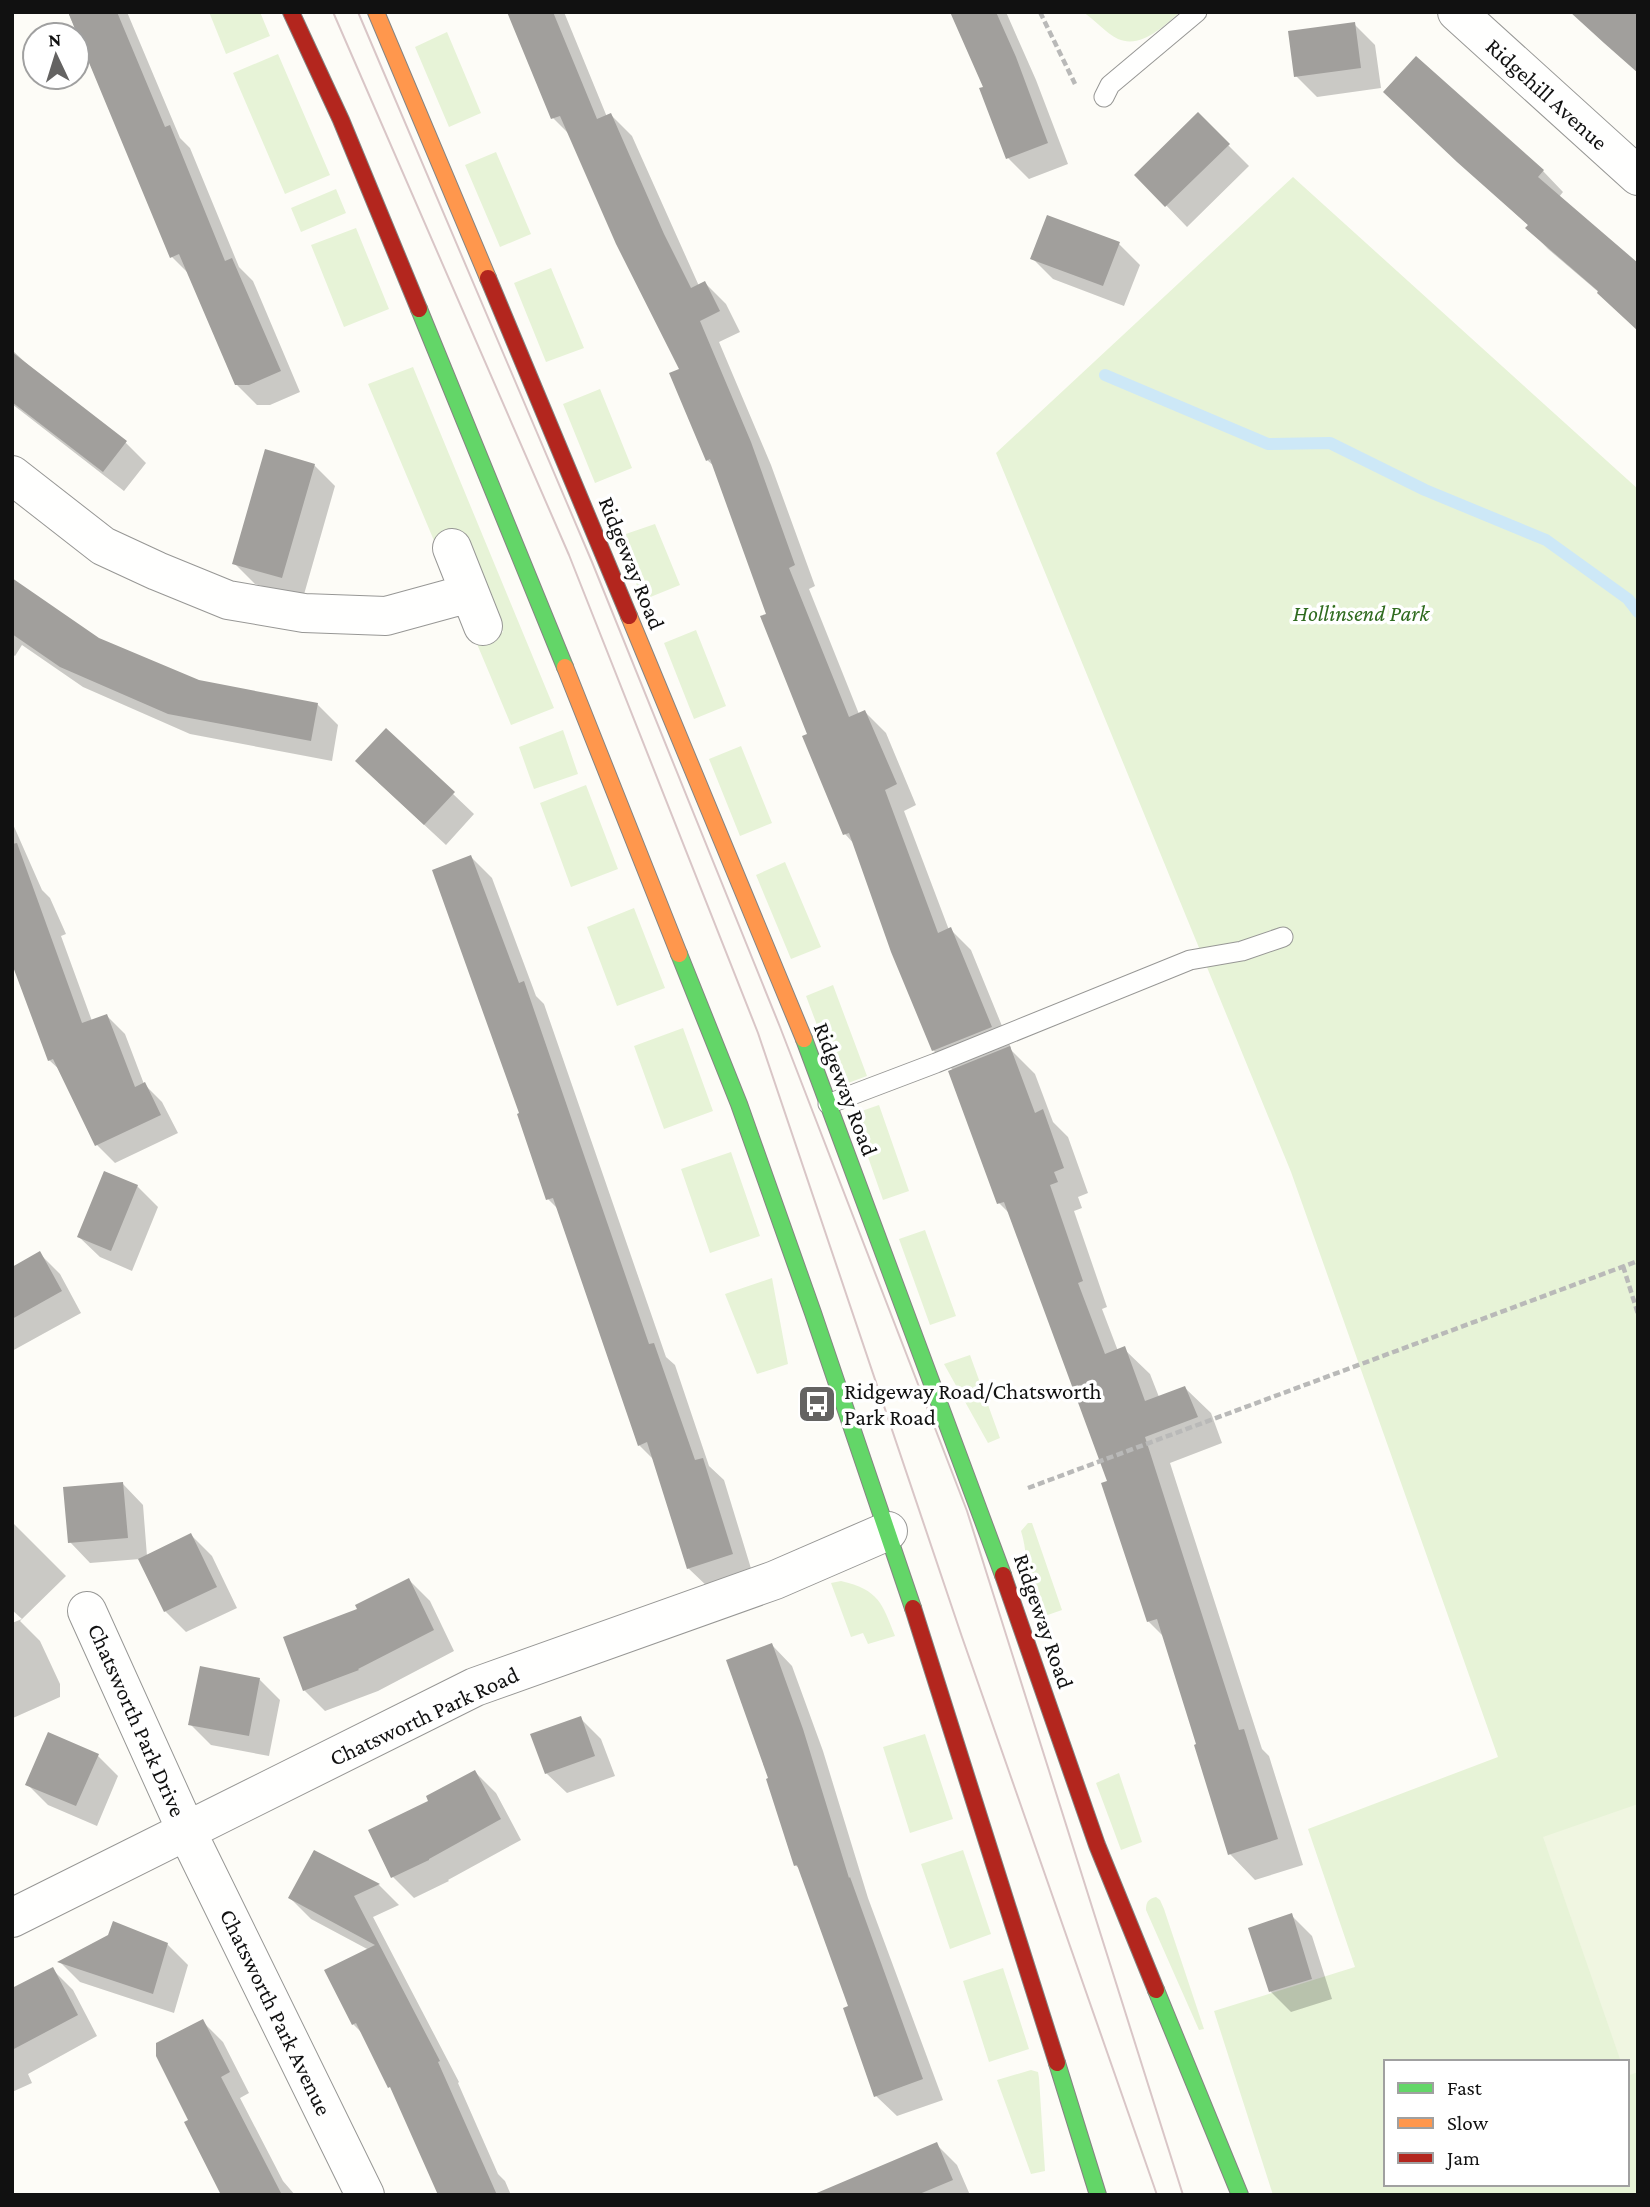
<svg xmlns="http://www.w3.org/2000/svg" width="1650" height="2207" font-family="'Crimson Pro',serif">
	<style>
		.green { fill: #e7f3d7; fill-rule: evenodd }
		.pitch { fill: #f0f6e1 }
		.shadow { fill: #0003 }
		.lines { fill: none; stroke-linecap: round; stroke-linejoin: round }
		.stream { stroke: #cde8f7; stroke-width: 12 }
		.building { fill: #a19f9c }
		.lane-casing { stroke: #979795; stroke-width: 21 }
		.street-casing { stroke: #979795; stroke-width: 40 }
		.fast-casing { stroke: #858482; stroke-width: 18 }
		.slow-casing { stroke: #858482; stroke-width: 18 }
		.jam-casing { stroke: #858482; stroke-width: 18 }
		.path { stroke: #b9b9b8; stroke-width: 4.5; stroke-dasharray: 7 3.5; stroke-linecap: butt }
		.lane { stroke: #fffffe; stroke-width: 19 }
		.street { stroke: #fffffe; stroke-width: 38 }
		.fast { stroke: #63d668; stroke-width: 16 }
		.slow { stroke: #ff974d; stroke-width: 16 }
		.jam { stroke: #b3261e; stroke-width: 16 }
		.tram { stroke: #d9c6c7; stroke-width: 2 }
		.labels { text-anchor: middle; stroke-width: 7; stroke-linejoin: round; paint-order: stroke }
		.street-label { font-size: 23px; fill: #111; stroke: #fff }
		.park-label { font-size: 23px; font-style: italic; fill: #2f6b1f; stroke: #fff }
		.poi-label { font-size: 23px; fill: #111; stroke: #fff; text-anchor: start }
	</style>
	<rect width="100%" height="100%" fill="#fdfcf7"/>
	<path class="green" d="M209,12H260L270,36L226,54Z
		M1083,12H1180C1164,26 1141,49 1118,39C1106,33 1095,20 1083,12Z
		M447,32L481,113L449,127L415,47Z
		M278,54L330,175L285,194L233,73Z
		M496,152L531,234L500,247L465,165Z
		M1293,177L1638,489V2195H1273L1214,2011L1355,1967L1308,1829L1498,1757L1291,1172L996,453ZM1386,2062H1627V2184H1386Z
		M336,189L346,213L301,232L291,208Z
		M356,228L389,309L344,327L311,245Z
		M551,268L584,348L546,362L514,283Z
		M413,367L554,708L511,725L477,644L503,632L461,534L435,543L368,384Z
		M600,389L632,468L595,483L563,404Z
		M655,524L680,585L643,600L617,537Z
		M696,630L726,706L694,719L664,643Z
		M563,730L578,774L534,789L519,747Z
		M741,746L772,823L740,836L709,759Z
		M586,785L618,869L571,887L540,803Z
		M785,862L821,947L791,959L756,875Z
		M634,908L665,988L617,1006L587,927Z
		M833,985L867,1076L840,1086L806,996Z
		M683,1028L713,1111L664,1129L634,1046Z
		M879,1105L909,1191L883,1200L853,1114Z
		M731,1152L760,1236L710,1253L681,1169Z
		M925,1230L956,1316L930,1325L899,1239Z
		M772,1278L788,1364L757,1374L725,1294Z
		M970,1355L1000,1438L988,1443L944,1364Z
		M1028,1523H1032L1062,1610L1039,1618C1035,1608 1031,1598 1029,1587C1026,1568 1027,1550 1021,1531Z
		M841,1581C879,1590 882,1603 895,1636L868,1644L863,1633L851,1637L831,1583Z
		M925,1734L953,1819L910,1833L883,1747Z
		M1119,1773L1142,1842L1121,1850L1096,1783Z
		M963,1850L991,1934L950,1949L921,1864Z
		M1156,1897L1160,1900L1164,1909L1204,2029L1199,2030L1146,1910C1146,1902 1148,1899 1156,1897Z
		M1003,1968L1029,2049L989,2062L963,1981Z
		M1031,2070L1038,2072L1039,2078L1045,2171L1031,2174L997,2080Z"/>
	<path class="pitch" d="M1638,1804V2072L1627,2076V2062H1621L1543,1837Z"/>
	<path class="shadow" d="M68,12H127L180,138L190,148L239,267L253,281L300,392L270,405H257L236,384L190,275L172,257Z
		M510,12H564L607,117L611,115L632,136L699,286L705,283L726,304L740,332L719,342L771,465L815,586L809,589L859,714L865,712L886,733L916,805L904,811L949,930L950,929L971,950L1011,1048L1010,1049L1035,1074L1053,1122L1068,1137L1088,1193L1078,1197L1082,1208L1074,1211L1107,1307L1102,1309L1118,1351L1124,1349L1150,1374L1159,1397L1185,1388L1211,1413L1222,1443L1170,1463L1262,1749L1269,1756L1303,1865L1255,1880L1230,1854L1165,1638L1148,1621L1109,1482L1011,1215L999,1203L954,1071L933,1050L893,951L855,845L845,834L715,467L707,460L681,370L572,137L553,118Z
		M952,12H1006L1036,80L1068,164L1029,179L1008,158L985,88Z
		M1354,24L1375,45L1381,88L1317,97L1296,76Z
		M1406,112L1543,171L1563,192L1559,197L1602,295L1548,249L1528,228L1529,226Z
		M1198,115L1249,166L1187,227L1137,175Z
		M1119,244L1140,265L1124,306L1053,279L1032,258Z
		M12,350L41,377L125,442L146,463L124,491L12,404Z
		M314,465L335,486L303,598L255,584L234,563Z
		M12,580L99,639L198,682L317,704L338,725L332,761L190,734L83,687L22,645L15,656L12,654Z
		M386,730L474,814L446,845L378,782Z
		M12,822L42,890L50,898L66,934L61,936L92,1021L107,1016L125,1034L144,1084L162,1102L178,1133L115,1163L97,1145L62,1072L49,1060L12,952Z
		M471,857L492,878L536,996L544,1004L666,1357L675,1365L709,1466L724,1480L753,1575L709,1588L688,1568L654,1460L639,1445L559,1210L548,1199L522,1114Z
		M137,1186L158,1207L132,1271L100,1257L79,1237Z
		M39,1253L60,1274L81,1313L12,1351V1268Z
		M123,1484L143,1505L147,1556L191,1535L212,1556L237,1608L186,1632L165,1611L140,1559L90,1563L70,1542Z
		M12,1522L66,1576L20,1621L40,1641L60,1684V1697L13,1718L12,1623L22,1619L12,1610Z
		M409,1580L430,1601L454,1651L378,1691L325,1711L304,1690L360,1610Z
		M772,1645L792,1666L823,1751L868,1898L943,2100L897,2116L876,2096L850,2007L801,1870L795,1865L770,1780Z
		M259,1679L280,1700L269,1756L211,1745L190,1724Z
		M580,1718L601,1739L615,1776L567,1793L546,1773Z
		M98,1756L118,1776L97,1826L48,1805L27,1784Z
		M475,1772L496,1793L521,1840L448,1880L449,1881L414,1898L393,1877Z
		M315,1852L379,1885L399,1905L373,1917L459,2082L458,2083L498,2174L505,2181L511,2195H440L393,2090L363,2034L353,2024L327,1971L369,1950L311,1919L290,1898Z
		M1291,1915L1312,1936L1332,1999L1291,2012L1270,1991Z
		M167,1944L188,1965L174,2013L80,1982L60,1962Z
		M52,1969L73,1990L97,2036L28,2074L32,2083L12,2092V1991Z
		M202,2021L223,2042L249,2093L240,2098L283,2181L295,2195H226L190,2121Z
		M936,2144L957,2165L970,2195H841Z"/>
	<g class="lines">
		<path class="stream" d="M1105,375L1268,444L1330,443L1425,490L1546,540L1628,599L1638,612"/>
	</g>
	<path class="building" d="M68,12H117L165,127L170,125L225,261L232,258L281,371L249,385H235L179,254L170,258Z
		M507,12H553L597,119L611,113L664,234L691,288L705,281L720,311L700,321L751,442L795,565L789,568L849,717L865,710L897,784L885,790L938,933L951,927L992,1027L932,1051L891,952L849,833L843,835L802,736L807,734L760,616L766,614L710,459L706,461L669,373L679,369L616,244L560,116L551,119Z
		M950,12H996L1016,57L1048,143L1006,159L979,88L983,87Z
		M1570,12H1638V73L1604,43Z
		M1355,22L1361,68L1294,77L1288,31Z
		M1416,56L1544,170L1538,177L1638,263V331L1597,293L1598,291L1525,228L1528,225L1457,162L1383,92Z
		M1198,112L1230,144L1165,207L1134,175Z
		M1047,215L1120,242L1103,286L1030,259Z
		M12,352L127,441L103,472L12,402Z
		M265,449L315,464L282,578L232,564Z
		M12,578L99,638L199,680L318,703L311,741L168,714L60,667L12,634Z
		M386,728L455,792L424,825L355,761Z
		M17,843L82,1023L107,1014L135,1087L145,1082L161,1115L95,1146L53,1059L48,1061L12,964V844Z
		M471,855L519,983L524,981L649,1344L654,1343L695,1460L703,1458L733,1554L687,1569L647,1442L638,1446L553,1198L546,1200L517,1114L519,1113L432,870Z
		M1010,1046L1035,1113L1043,1109L1064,1168L1054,1172L1058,1182L1050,1185L1083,1281L1078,1283L1105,1354L1125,1346L1145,1401L1185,1386L1198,1417L1145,1437L1239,1730L1244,1729L1278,1839L1228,1855L1194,1745L1196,1744L1157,1619L1147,1622L1101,1483L1107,1481L1004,1202L997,1204L948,1071Z
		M104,1171L138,1185L111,1251L77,1237Z
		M40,1251L62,1291L12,1319V1267Z
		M123,1482L128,1538L68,1543L63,1487Z
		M191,1533L217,1587L164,1612L138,1559Z
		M409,1578L434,1630L358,1669L359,1670L303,1691L283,1637L357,1609L355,1605Z
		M772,1643L803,1729L849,1878L850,1877L923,2079L874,2097L843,2008L848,2006L797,1865L794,1866L766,1779L768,1778L726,1660Z
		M200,1666L260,1678L249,1736L188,1725Z
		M581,1716L595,1756L545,1774L530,1734Z
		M48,1732L99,1754L76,1806L25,1785Z
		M475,1770L501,1819L429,1859V1860L391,1878L368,1830L428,1801L426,1796Z
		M314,1850L380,1884L354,1896L440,2061L438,2062L497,2195H438L390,2087L388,2088L356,2023L352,2025L324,1970L375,1945L288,1898Z
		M1292,1913L1312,1979L1269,1992L1248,1928Z
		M113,1921L168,1943L153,1994L57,1962L108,1935Z
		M53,1967L78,2015L12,2050V1988Z
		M203,2019L230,2072L221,2077L282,2195H221L184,2122L188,2120L156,2056V2043Z
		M937,2142L953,2180L917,2195H812Z"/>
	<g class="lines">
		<defs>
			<path id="lane" d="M1104,97L1110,85L1197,12
				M828,1104L936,1063L1190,960L1242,951L1283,937"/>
			<path id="street" d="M1457,12L1638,176
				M12,475L103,546L157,571L228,600L304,613L386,616L470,593
				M452,548L483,626
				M87,1611L186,1830L365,2195
				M12,1918L475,1687L775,1580L888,1531"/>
			<path id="fast" d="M419,309L565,667
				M679,954L739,1104L813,1313L913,1608
				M804,1039L1003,1575
				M1156,1990L1240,2195
				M1057,2063L1098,2195"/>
			<path id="slow" d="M376,12L488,278
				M629,616L804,1039
				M565,667L679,954"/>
			<path id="jam" d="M291,12L341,120L419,309
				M488,278L629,616
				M1003,1575L1097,1845L1156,1990
				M913,1608L1057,2063"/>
		</defs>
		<use href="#lane" class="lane-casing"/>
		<use href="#street" class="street-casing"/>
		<use href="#fast" class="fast-casing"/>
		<use href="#slow" class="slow-casing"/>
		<use href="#jam" class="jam-casing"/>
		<path class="path" d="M1040,12L1075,84
			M1623,1266L1638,1314
			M1028,1488L1638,1261"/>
		<use href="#lane" class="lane"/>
		<use href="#street" class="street"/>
		<use href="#fast" class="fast"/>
		<use href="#slow" class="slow"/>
		<use href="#jam" class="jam"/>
		<path class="tram" d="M333,12L569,555L758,1033L962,1637L1157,2195
			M358,12L592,562L780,1027L967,1511L1183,2195"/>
	</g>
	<defs>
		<symbol id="bus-square" viewBox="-11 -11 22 22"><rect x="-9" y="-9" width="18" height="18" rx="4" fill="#646362" stroke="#fff"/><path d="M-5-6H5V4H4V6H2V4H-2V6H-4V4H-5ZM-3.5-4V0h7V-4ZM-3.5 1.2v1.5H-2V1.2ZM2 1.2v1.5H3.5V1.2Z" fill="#fff"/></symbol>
	</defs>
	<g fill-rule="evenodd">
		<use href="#bus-square" x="795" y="1382" width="44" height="44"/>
	</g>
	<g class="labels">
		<g class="street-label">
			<text transform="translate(1547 94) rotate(42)" y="8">Ridgehill Avenue</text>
			<text transform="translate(632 563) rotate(68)" y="8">Ridgeway Road</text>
			<text transform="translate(846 1089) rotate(69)" y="8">Ridgeway Road</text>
			<text transform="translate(1044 1621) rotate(71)" y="8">Ridgeway Road</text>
			<text transform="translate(424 1716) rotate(-25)" y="8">Chatsworth Park Road</text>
			<text transform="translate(137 1720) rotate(66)" y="8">Chatsworth Park Drive</text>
			<text transform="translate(276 2012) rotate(64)" y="8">Chatsworth Park Avenue</text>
		</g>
		<g class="park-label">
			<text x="1361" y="621">Hollinsend Park</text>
		</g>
		<g class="poi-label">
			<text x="844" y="1399">Ridgeway Road/Chatsworth<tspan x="844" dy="26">Park Road</tspan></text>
		</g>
	</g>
	<rect width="1650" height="2207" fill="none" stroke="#111111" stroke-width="28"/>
	<rect x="1384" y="2060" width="245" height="126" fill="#ffffff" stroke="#a0a0a0" stroke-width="2"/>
	<rect x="1398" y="2083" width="35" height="10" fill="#63d668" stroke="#a0a0a0" stroke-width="2"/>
	<text x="1447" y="2095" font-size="21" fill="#111111">Fast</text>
	<rect x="1398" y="2118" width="35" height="10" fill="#ff974d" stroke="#a0a0a0" stroke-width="2"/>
	<text x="1447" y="2130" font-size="21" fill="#111111">Slow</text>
	<rect x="1398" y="2153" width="35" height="10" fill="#b3261e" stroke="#a0a0a0" stroke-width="2"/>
	<text x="1447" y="2165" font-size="21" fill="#111111">Jam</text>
	<g transform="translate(56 56) rotate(356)"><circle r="33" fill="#ffffff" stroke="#a0a0a0" stroke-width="2"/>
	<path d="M0-5L12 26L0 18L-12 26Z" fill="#646362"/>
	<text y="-10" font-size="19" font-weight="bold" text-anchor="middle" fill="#111111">N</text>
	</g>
</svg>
